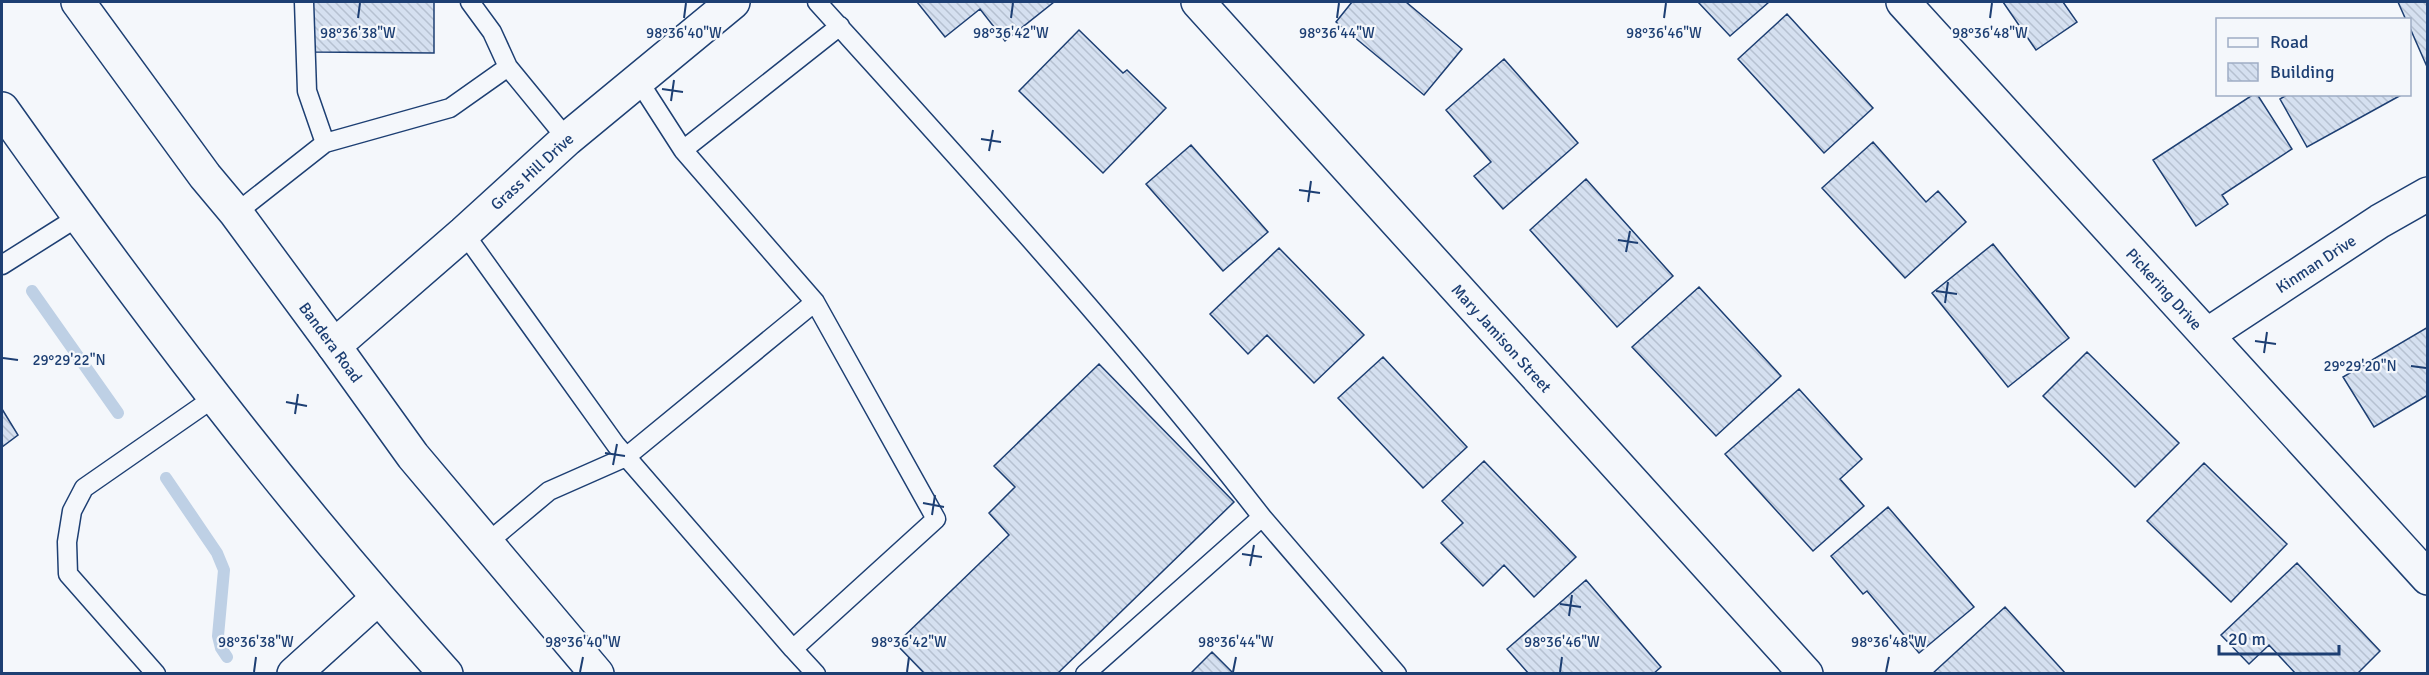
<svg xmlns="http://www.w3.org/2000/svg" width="2429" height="675" font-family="Signika,sans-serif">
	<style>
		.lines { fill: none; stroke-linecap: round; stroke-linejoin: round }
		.stream { stroke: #bed0e5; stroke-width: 12 }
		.building { fill: url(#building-back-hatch); stroke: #1d3f73; stroke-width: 1.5 }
		.lane-casing { stroke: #1d3f73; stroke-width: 21 }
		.street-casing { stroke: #1d3f73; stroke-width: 36 }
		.primary-casing { stroke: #1d3f73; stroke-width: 36 }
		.lane { stroke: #f4f7fb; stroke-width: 18 }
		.street { stroke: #f4f7fb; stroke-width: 33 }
		.primary { stroke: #f4f7fb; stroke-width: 33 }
		.ticks { fill: none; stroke: #1d3f73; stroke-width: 2 }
		.labels { text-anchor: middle; stroke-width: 4.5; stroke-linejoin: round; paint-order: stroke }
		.street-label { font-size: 16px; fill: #1d3f73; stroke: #f4f7fb }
		.ticks-label { font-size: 15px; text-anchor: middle; fill: #1d3f73; stroke: #f4f7fb; stroke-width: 4.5; stroke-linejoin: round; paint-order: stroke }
	</style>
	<defs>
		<pattern id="building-back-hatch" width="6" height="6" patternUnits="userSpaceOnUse" patternTransform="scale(1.5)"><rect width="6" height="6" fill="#d5e0f0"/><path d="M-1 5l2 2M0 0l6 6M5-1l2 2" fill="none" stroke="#b6c1d1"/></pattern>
	</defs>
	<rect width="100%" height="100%" fill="#f4f7fb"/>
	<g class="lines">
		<path class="stream" d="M32,291L118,413
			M166,478L217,553L224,570L218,636L221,648L227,657"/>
	</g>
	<path class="building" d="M313,2H434V53L313,52Z
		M917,2H1054L1005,41L980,9L945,37Z
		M1352,2H1406L1462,49L1424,95L1336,22Z
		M1698,2H1769L1730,36Z
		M2003,2H2063L2077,22L2036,50Z
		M2398,2H2428V69L2410,28V20H2406Z
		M1787,14L1873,108L1824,153L1738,59Z
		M1079,30L1123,73L1127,70L1166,108L1103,173L1019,91Z
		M1504,59L1578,143L1503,209L1474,176L1491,162L1446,110Z
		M2254,94H2257L2292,149L2222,195L2228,204L2196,226L2153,160Z
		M2288,94H2403L2307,147L2280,99Z
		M1873,142L1926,202L1938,191L1966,222L1905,278L1822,188Z
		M1191,145L1268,232L1223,271L1146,184Z
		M1586,179L1673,276L1617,327L1530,230Z
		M1993,244L2069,338L2008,387L1932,293Z
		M1279,248L1364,335L1314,383L1267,335L1248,354L1210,314Z
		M1699,287L1781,376L1716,436L1632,347Z
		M2428,327V395L2374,427L2343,377Z
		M2087,352L2179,443L2135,487L2043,396Z
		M1383,357L1467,447L1423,488L1338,398Z
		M1099,364L1234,502L1057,674H925L896,644L1009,535L989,513L1015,487L994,466Z
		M1799,389L1862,459L1840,479L1864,506L1813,551L1725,454Z
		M2,409L18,435L2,447Z
		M1484,461L1576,557L1534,597L1504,565L1483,586L1441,543L1463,523L1442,501Z
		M2204,463L2287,544L2231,602L2147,521Z
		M1888,507L1974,607L1919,653L1867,591L1863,594L1831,556Z
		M2297,563L2380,651L2357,674H2296L2269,645L2249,664L2221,635Z
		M1586,580L1661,667L1653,674H1529L1507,649Z
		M2005,607L2066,674H1932Z
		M1212,652L1234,674H1190Z"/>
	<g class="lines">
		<defs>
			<path id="lane" d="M304,2L307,91L325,143
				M470,2L492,32L508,67
				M817,2C969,170 1123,338 1262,517L1085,674
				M638,80L683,150
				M236,213L325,143L450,108L508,67L567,139
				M464,233L616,445L793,649
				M2,265L78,217
				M1262,517L1397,674
				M487,543L549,491L626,457L815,302
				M156,674L68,574L67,542L72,511L84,488L215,397
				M816,674L793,649L936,519L815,302L683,150L840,26"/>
			<g id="street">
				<path id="s1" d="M1198,2L1806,674"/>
				<path id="s2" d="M1903,2L2428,578"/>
				<path id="s3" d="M2207,335L2380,221L2428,194"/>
				<path id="s4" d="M334,346L464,233L567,139L733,2"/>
				<path d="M294,674L378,598"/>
			</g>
			<g id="primary">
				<path id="s5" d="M78,2L205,176L236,213L334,346L413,456L597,674"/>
				<path d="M2,109C140,304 285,496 446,674"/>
			</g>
		</defs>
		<use href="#lane" class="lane-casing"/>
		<use href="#street" class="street-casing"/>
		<use href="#primary" class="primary-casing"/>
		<use href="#lane" class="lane"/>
		<use href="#street" class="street"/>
		<use href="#primary" class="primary"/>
	</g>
	<path class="ticks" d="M358,18L360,3M684,18L686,3M1011,18L1013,3M1337,18L1339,3M1664,18L1666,3M1990,18L1992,3M662,89L683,92M671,101L674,80M981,139L1001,142M989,151L993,130M1299,190L1320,193M1308,202L1311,181M1618,240L1638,243M1626,252L1630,231M1936,291L1957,294M1945,303L1948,282M2255,341L2276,344M2264,353L2267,332M3,358L18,360M2411,366L2426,368M286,402L307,406M295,414L298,394M605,453L625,456M613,465L617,444M923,503L944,507M932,515L935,495M1242,554L1262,557M1250,566L1254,545M1560,604L1581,607M1569,616L1572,595M254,672L256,657M580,672L583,657M907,672L909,657M1233,672L1236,657M1560,672L1562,657M1886,672L1889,657"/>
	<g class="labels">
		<g class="street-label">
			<text dy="6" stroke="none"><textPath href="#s4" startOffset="264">Grass Hill Drive</textPath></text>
			<text dy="6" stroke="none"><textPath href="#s3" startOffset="130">Kinman Drive</textPath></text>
			<text dy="6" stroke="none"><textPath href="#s2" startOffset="388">Pickering Drive</textPath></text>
			<text dy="6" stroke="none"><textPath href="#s1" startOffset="453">Mary Jamison Street</textPath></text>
			<text dy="6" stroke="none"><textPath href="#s5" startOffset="424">Bandera Road</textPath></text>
		</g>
	</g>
	<g class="ticks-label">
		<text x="358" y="38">98°36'38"W</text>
		<text x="684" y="38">98°36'40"W</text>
		<text x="1011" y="38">98°36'42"W</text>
		<text x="1337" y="38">98°36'44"W</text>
		<text x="1664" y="38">98°36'46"W</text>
		<text x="1990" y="38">98°36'48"W</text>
		<text x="69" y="365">29°29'22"N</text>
		<text x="2360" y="371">29°29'20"N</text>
		<text x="256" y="647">98°36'38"W</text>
		<text x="583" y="647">98°36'40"W</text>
		<text x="909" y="647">98°36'42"W</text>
		<text x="1236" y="647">98°36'44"W</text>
		<text x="1562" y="647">98°36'46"W</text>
		<text x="1889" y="647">98°36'48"W</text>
	</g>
	<rect width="2429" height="675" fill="none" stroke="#1d3f73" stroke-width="6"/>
	<rect x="2216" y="18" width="195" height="78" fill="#f4f7fb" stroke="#9eadc5" stroke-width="1.5"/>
	<rect x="2228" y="38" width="30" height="9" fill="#f4f7fb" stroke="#9eadc5" stroke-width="1.5"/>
	<text x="2270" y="48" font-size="18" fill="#1d3f73">Road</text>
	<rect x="2228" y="63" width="30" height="18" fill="url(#building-back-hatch)" stroke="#9eadc5" stroke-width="1.5"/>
	<text x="2270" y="78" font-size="18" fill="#1d3f73">Building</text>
	<path d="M2219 645v9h120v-9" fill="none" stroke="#1d3f73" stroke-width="3"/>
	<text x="2228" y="645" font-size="18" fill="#1d3f73" stroke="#f4f7fb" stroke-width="4.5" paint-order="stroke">20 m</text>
</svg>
